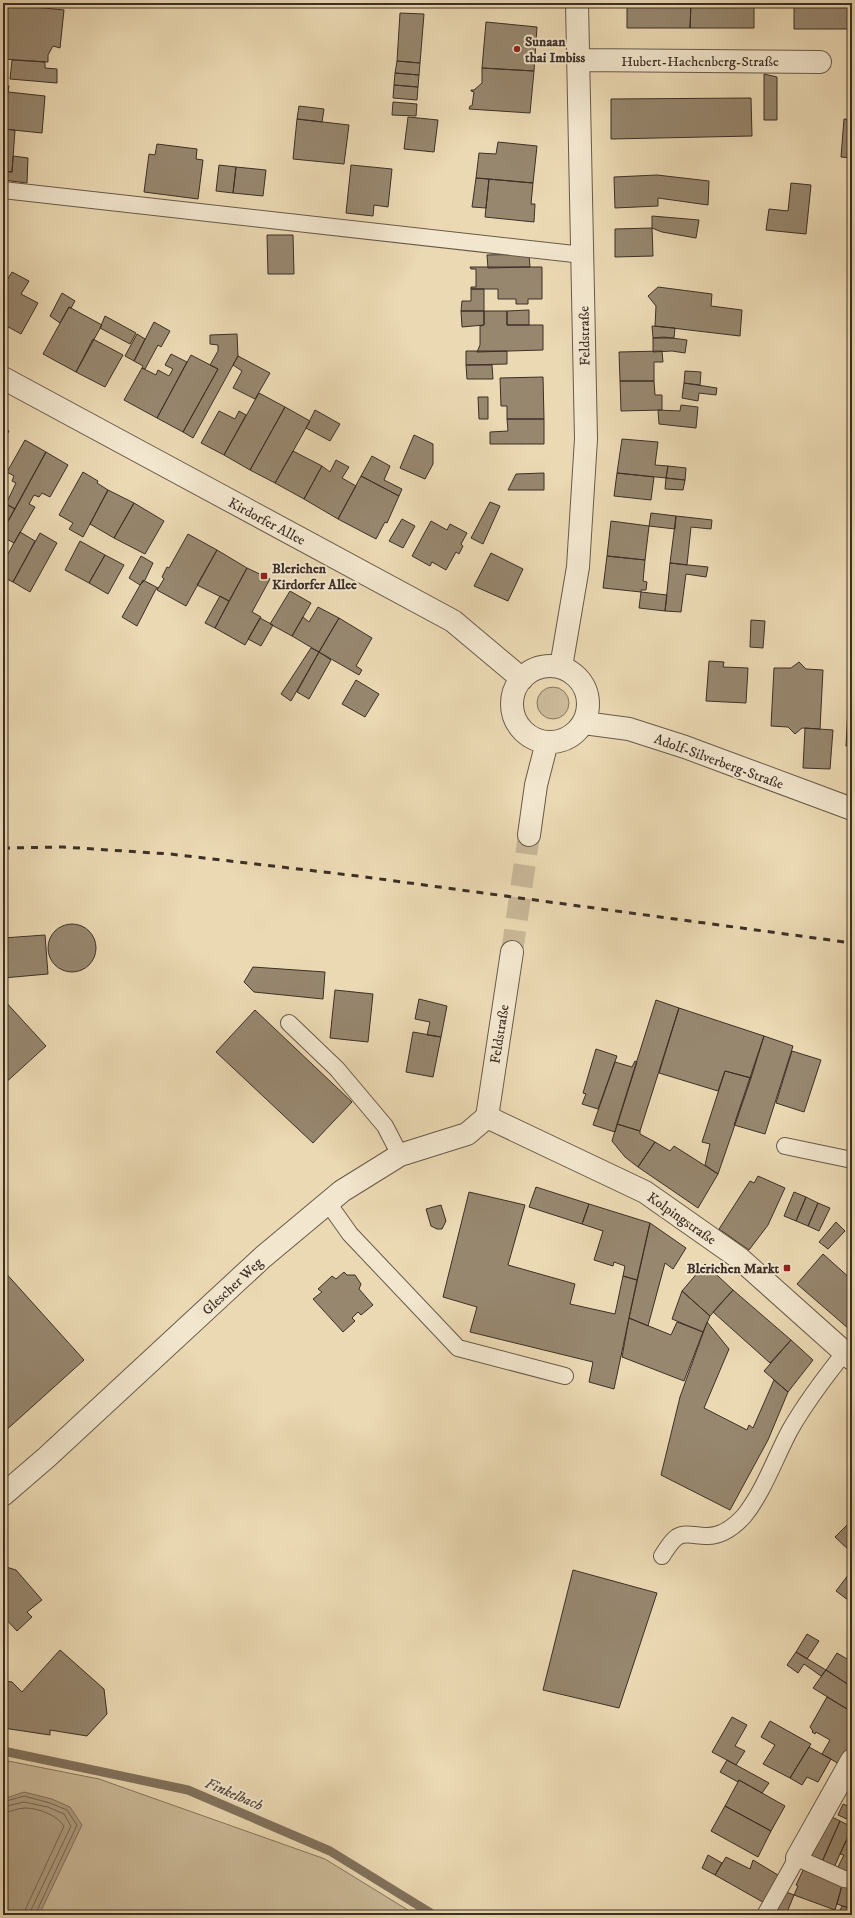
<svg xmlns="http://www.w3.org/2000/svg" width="855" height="1918" font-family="'IM FELL DW Pica',serif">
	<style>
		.green { fill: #cdbc9b; stroke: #857660 }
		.water { fill: #b09f83; stroke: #82725e }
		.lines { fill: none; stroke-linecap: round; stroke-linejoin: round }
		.shore { stroke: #766754; stroke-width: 1 }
		.stream { stroke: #82725e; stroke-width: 9 }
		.building { fill: #97876f; stroke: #3d2f26 }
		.minor-tunnel { stroke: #c8b797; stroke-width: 22; stroke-dasharray: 22 11; stroke-linecap: butt }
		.service-casing { stroke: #685a49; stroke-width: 18 }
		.minor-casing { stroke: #685a49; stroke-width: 24 }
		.tertiary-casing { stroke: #685a49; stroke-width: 24 }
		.service { stroke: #f2e6ce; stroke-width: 16 }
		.minor { stroke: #f2e6ce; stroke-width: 22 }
		.tertiary { stroke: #f2e6ce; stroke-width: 22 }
		.rail { stroke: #3d2f26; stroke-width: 3; stroke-dasharray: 7 7; stroke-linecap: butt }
		.poi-dot { fill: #8f2418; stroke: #f2e6ce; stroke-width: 1.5 }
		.labels { text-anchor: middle; stroke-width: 4; stroke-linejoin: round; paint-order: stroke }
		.poi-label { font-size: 14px; font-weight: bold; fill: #3d2f26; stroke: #f2e6ce; text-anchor: start }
		.street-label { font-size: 14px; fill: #3d2f26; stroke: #f2e6ce }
		.water-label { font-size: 15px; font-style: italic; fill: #5a4b3d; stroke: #f2e6ce }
	</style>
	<rect width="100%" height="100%" fill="#ebd9b3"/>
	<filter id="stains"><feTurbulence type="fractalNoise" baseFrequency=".005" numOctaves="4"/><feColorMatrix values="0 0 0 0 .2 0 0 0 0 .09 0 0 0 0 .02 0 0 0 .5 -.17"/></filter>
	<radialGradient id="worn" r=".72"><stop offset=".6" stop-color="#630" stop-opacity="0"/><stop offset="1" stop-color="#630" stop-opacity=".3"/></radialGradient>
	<path class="green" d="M537 703a16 16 0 1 1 32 0a16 16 0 1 1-32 0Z
		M3,1760L99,1779L325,1859L416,1915H3Z"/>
	<path class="water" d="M24,1792L52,1799L70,1807L82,1825L39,1915H3V1799Z"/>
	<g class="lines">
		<path class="shore" d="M3,1802L24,1796L50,1803L67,1810L77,1825L35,1915
			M3,1807L24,1802L48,1807L64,1814L71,1826L31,1910L30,1915
			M3,1813C10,1812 18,1808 25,1808C38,1808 57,1815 64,1826L26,1908L24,1915"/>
		<path class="stream" d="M3,1751L188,1790L330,1851L434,1915"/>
	</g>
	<path class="building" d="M627,3H691L690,28H627Z
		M691,3H754V28H690Z
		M794,3H852V29H794Z
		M3,4L64,10L60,48L53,46L48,55V62L3,59Z
		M400,13L424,14L420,63L397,61Z
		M486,22L537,27L534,71L482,68Z
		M12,60L45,62V68L57,69V83L10,79Z
		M397,61L420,63L419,75L395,73Z
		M482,68L534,71L530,113L469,109L470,106H472L474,92L471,91V90H474L482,83Z
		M395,73L419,75L418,87L394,85Z
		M764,74L777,77V120H764Z
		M3,85L9,86L8,92L45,96L42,133L3,129Z
		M394,85L418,87L417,100L393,98Z
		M751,98L752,136L611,139V99Z
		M393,102L417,104L416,116L392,115Z
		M299,106L324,109L322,122L297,119Z
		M408,117L438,120L434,152L404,149Z
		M297,119L349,125L344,164L293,159Z
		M844,119L852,120V158L841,157Z
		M3,129L15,130L12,172L3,171Z
		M498,142L537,146L533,183L476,178L479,153L496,154Z
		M157,144L197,149L196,159L203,160L198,199L144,192L149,154L155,155Z
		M13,156L28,158L27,183L3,180V171L12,172Z
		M219,165L236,167L233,193L216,191Z
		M351,165L392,169L388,207L374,205L373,216L346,213Z
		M236,167L266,170L263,196L233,193Z
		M657,175L709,181L708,205L658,198V206L615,208L614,177Z
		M476,178L489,179L486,208L472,207Z
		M489,179L533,183L531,204H535L534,222L485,217Z
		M791,183L811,185L806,234L766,230L769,209L788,211Z
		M652,216L699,220L696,238L662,232L652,228Z
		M652,228L653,256L615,257V229Z
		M267,235H293L294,274H268Z
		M529,254L530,267L488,268L487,255Z
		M470,267H542V299H528V304H516V299H498V289H471V287H476V269H471Z
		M12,272L29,281L21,294L38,303L21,334L3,324V287Z
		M658,287L712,294L711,306L742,310L740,336L655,326L656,306L648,296Z
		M471,289H484V311H461L462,301H471Z
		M62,293L75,301L71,308L69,307L60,323L50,316Z
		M69,307L102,325L76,372L43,354Z
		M529,310V325H507V311Z
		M461,311H484V325L462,327Z
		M484,311H507V325H543V350L477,352L480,345V326L484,325Z
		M105,316L136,333L130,344L100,328Z
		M154,322L170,331L161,347L158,345L145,369L142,368L143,366L134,361Z
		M652,326L675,328L674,338H653Z
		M137,334L145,339L134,361L125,356Z
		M237,334L238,356L193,438L183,432L218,369L210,365L218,351V345L210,344V335Z
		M664,337L687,340L685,353L672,351L653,352V338Z
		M93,339L123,355L105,387L76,372Z
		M466,351H507V364L466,365Z
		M662,351L663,362H654V381H620L619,352Z
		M171,354L187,362L157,418L124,400L142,368L156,375L158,370L169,376L173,369L165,365Z
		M191,355L218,369L183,432L157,418Z
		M238,356L270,373L255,399L233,388L242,371L233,365Z
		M466,365H492L493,379H467Z
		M685,371L701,372L700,385L684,383Z
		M543,377L544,419H507V406H501L500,378Z
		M620,381H654L655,395H662V410L621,411Z
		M684,383L717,388L716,395L699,393L698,401L682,398Z
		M259,393L285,407L250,470L224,455Z
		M478,397H488V419H479Z
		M681,405L698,407L696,428L659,424L658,410L680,411Z
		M285,407L310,421L275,483L250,470Z
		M315,410L340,424L330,441L306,428Z
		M219,411L235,419L239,411L246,415L224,455L201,443Z
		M507,419H544V444H490V432L508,431Z
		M3,428L9,431L3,442Z
		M414,435L433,444V464L425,479L400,468Z
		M622,439L658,442L655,465L668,466L666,478L617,473Z
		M25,440L46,452L15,509L6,504L16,483L12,481L14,476L7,472Z
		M293,451L322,466L304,499L275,483Z
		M46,452L68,465L50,497L42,493L39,497L34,495L29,504L35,507L14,543L3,537V530Z
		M372,456L390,466L384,480L402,489L399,496L361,476Z
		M336,460L349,467L342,478L356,486L338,519L304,499L322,466L330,472Z
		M668,466L686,468L685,480L666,478Z
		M83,472L98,481L97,483L108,490L83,537L69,529L73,523L59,515Z
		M544,473V490H508L516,474Z
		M617,473L654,477L651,500L614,496Z
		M361,476L399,496L387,523L385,522L376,539L338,519Z
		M666,478L685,480L683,490L665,489Z
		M108,490L134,503L114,538L90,524Z
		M3,502L15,509L6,525L3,523Z
		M490,502L500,506L483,544L471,538Z
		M134,503L164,521L145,554L114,538Z
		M651,513L676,516L675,529L649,526Z
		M676,516L712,520L711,529L691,527L687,565L670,563Z
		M402,519L415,526L403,548L389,541Z
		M431,521L447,530L450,524L467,533L461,544L463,546L459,554L456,552L446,570L432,562L430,566L412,556Z
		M611,521L649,526L645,560L607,556Z
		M20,532L35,541L13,582L3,577V563Z
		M40,533L57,543L30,592L13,582Z
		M188,534L217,550L186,606L157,590L164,579L162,577L167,567L169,568Z
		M80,541L105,555L89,583L65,570Z
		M217,550L247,568L229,601L197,585Z
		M491,553L523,569L508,601L474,586Z
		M105,555L124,565L108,594L89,583Z
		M141,556L153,563L145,580L140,585L129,578Z
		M607,556L645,560L643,581L647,582L646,590H641V592L603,588Z
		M670,563L708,567L706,577L686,574L681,612L665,611Z
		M247,568L270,579L252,612L261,617L245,645L215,628Z
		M143,580L158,588L156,589L137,626L122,617Z
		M290,591L311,603L292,636L270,624Z
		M641,592L667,595L665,611L639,608Z
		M220,596L229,601L215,628L205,623Z
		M318,607L339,618L319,652L292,636L303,617L309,622Z
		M260,618L273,625L261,646L248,639Z
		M339,618L372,638L356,666L362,670L359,675L319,652Z
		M751,620L765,621L763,648L750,647Z
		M311,648L319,652L291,701L281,694Z
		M319,652L331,660L309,699L297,692Z
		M709,661L724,662L723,667L748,668L746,703L706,701Z
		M799,662L806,669L823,670L820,729L802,728L795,734L788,727L771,726L774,668H791Z
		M356,680L379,694L365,717L342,704Z
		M848,708H852V747L846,746Z
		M805,728L833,730L830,769L803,768Z
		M48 948a24 24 0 1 1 48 0a24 24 0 1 1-48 0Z
		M45,935L48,974L3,978V938Z
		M253,967L325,972L323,999L254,992L244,982Z
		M335,990L373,994L368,1042L330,1038Z
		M3,999L46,1046L3,1085Z
		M419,999L447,1006L441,1037L427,1035L430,1022L415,1019Z
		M656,1000L679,1008L640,1131L617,1124Z
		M679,1008L764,1036L751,1078L725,1071L718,1091L659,1073Z
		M255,1010L352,1102L313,1143L216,1052Z
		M413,1032L441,1037L433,1077L406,1072Z
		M764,1036L793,1046L765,1134L734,1125Z
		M596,1049L617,1056L598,1109L582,1104L586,1094L583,1093Z
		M792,1051L821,1060L804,1112L776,1103Z
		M635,1061L637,1062L615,1132L593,1125L615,1062L632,1067Z
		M725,1071L751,1078L718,1174L705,1165L710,1144L702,1142Z
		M617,1124L640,1131V1134L655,1142L638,1167L625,1157L612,1141Z
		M655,1142L670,1151L674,1146L718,1174L698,1208L638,1167Z
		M758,1176L785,1188L768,1225L749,1250L719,1229L750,1181L754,1183Z
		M536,1187L589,1204L582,1224L529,1207Z
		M469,1192L525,1205L508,1265L575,1284L570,1304L615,1314L623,1276L637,1280L614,1389L589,1382L593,1362L470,1332L477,1307L443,1297Z
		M794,1192L806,1197L796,1221L784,1216Z
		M806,1197L818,1203L808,1226L796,1221Z
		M818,1203L830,1208L819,1231L808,1226Z
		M589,1204L650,1223L637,1280L623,1276L625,1266L614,1262L613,1266L594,1260L603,1231L582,1224Z
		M441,1205L446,1221L442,1229H437L431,1226L426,1209Z
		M836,1222L845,1231L828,1249L819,1242Z
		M650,1223L686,1248L673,1269L665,1263L648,1326L629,1318Z
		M823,1254L852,1280V1325L849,1329L797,1284Z
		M705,1264L733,1290L710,1316L682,1291Z
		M3,1270L84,1360L3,1433Z
		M344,1272L347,1275H355L361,1284L359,1289L373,1305L361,1315L358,1312L352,1318L355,1321L343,1332L313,1299L322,1292L318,1289L332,1276L336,1279Z
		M733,1290L791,1340L770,1363L713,1312Z
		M682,1291L710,1316L703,1332L672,1319Z
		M629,1318L671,1335L677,1322L703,1332L684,1381L622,1357Z
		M707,1322L729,1349L704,1408L747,1430L749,1425L753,1428L774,1380L788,1392L768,1440L730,1510L661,1475L680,1397Z
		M791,1340L813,1360L788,1392L764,1371Z
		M852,1520V1553L835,1537Z
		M6,1567L16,1570L42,1600L27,1612L32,1617L17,1631L3,1616V1569Z
		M573,1570L657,1593L619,1708L543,1690Z
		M852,1570V1603L836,1591Z
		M807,1634L819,1641L807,1659L796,1652Z
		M60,1650L104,1689L107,1714L87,1736L50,1730V1735L3,1728V1681L12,1682L22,1692Z
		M796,1652L826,1670L821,1676L804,1664L798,1673L787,1665Z
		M837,1653L852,1662V1687L826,1670Z
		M826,1670L852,1687V1712L813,1688Z
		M827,1697L852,1712V1745L841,1765L822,1754L830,1740L816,1732L815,1734L812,1732L813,1731L810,1727Z
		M732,1717L747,1725L735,1746L745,1751L736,1765L712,1752Z
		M770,1721L811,1744L790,1778L763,1764L775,1745L761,1737Z
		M809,1747L831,1759L818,1782L807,1777L802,1785L790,1778Z
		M727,1760L769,1783L762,1793L739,1780L738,1782L720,1772Z
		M739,1780L785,1806L771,1831L725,1806Z
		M843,1804L852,1808L851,1821L838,1815Z
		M725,1806L771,1831L758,1857L711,1831Z
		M832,1817L840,1821L821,1864L809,1860Z
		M840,1821L852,1827L833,1870L821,1864Z
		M846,1841L852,1844V1873L840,1876L843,1870L838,1867L844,1855L840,1854Z
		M708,1855L722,1863L715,1875L702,1868Z
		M726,1857L750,1869L753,1860L783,1878L768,1905L715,1875Z
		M805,1866L843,1882L835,1910L794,1895L798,1886L796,1885Z
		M843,1882L852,1884V1909L837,1904Z
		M786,1892L794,1895L786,1915H772Z
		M842,1906L852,1909V1915H838Z"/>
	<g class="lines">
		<path class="minor-tunnel" d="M512,952L529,835"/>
		<defs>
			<path id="service" d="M3,190L583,255
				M289,1023L337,1069L385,1126L400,1155
				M785,1146L852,1160
				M328,1203L350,1234L458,1348L565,1376
				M662,1556C666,1550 671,1541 677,1537C685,1532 696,1536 705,1536C720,1537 734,1527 744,1516C764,1491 775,1458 790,1430C806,1402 825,1377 845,1352
				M765,1915L797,1858L844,1879L852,1880"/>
			<path id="minor" d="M579,60L820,62
				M3,378L453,621L522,679
				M512 704a38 38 0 1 1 76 0a38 38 0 1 1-76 0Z
				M561,667L578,567L586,439L577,3
				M584,723L629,729L685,747L852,809
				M529,835L536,785L547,742
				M487,1117L512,952
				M797,1858L852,1760"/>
			<path id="tertiary" d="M3,1495L47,1457L263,1257L342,1191L400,1155L467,1134L487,1117L645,1192L739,1258L852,1359"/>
		</defs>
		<use href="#service" class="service-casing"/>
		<use href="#minor" class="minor-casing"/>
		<use href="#tertiary" class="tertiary-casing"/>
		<use href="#service" class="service"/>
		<use href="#minor" class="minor"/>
		<use href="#tertiary" class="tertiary"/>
		<path class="rail" d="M3,848L63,847L170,854L358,876L852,943"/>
	</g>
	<g class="poi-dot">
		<circle cx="517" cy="49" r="4"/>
		<rect x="260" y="572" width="8" height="8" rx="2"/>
		<rect x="783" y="1264" width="8" height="8" rx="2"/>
	</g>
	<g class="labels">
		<g class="poi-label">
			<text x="525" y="46">Sunaan<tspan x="525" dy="16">thai Imbiss</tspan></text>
			<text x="272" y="573">Blerichen<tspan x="272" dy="16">Kirdorfer Allee</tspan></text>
			<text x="779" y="1273" text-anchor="end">Blerichen Markt</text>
		</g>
		<g class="street-label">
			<text x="700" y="66">Hubert-Hachenberg-Straße</text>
			<text transform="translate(584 336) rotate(-91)" y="5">Feldstraße</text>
			<text transform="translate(267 521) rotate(28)" y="5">Kirdorfer Allee</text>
			<text transform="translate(719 761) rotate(20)" y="5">Adolf-Silverberg-Straße</text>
			<text transform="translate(499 1034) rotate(-81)" y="5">Feldstraße</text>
			<text transform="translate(682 1218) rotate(35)" y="5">Kolpingstraße</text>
			<text transform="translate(232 1286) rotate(-43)" y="5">Glescher Weg</text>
		</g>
		<g class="water-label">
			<text transform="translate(234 1794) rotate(23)" y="5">Finkelbach</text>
		</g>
	</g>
	<rect width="855" height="1918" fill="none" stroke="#ebd9b3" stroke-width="16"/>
	<rect x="4" y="4" width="847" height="1910" fill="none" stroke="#3d2f26" stroke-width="2"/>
	<rect x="8" y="8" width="839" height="1902" fill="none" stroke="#3d2f26"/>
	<rect width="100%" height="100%" filter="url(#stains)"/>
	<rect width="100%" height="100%" fill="url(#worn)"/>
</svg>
